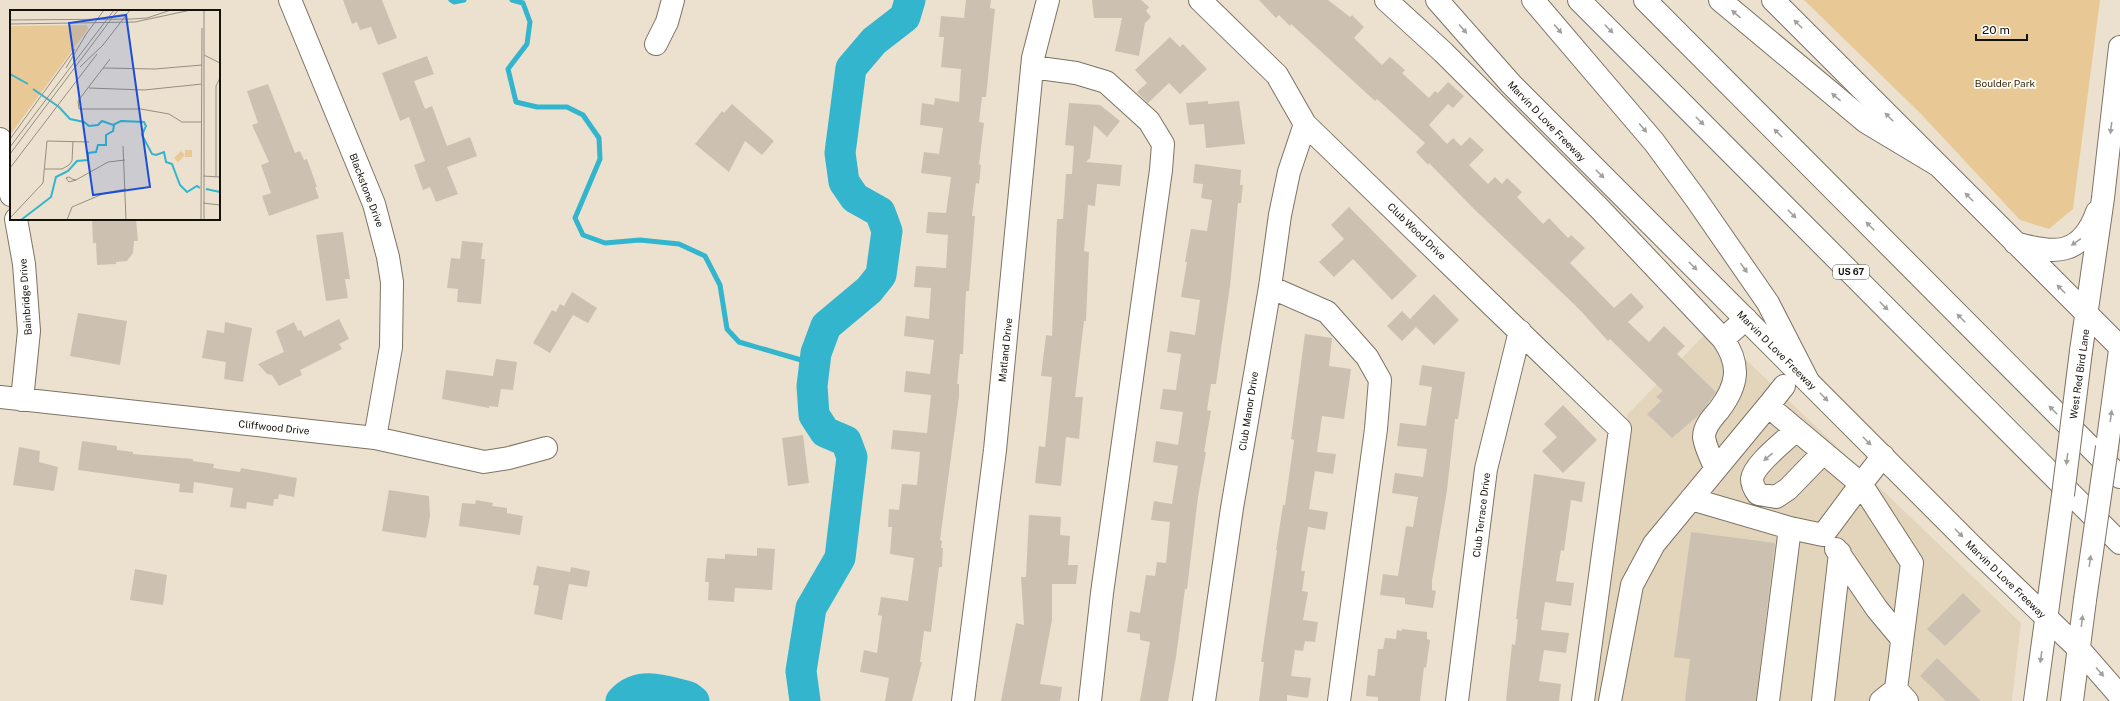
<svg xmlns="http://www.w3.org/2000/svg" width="2120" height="701" font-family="'Public Sans',sans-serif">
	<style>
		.built { fill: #e3d5bc }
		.green { fill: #e8c995 }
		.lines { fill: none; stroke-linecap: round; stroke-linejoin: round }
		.stream { stroke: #32b5cd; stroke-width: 5 }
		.river { stroke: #32b5cd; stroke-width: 31 }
		.building { fill: #ccc1b0 }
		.minor-casing { stroke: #7d7363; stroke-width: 24 }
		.major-casing { stroke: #7d7363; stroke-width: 24 }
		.highway-casing { stroke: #7d7363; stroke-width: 24 }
		.minor { stroke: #fff; stroke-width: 22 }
		.major { stroke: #fff; stroke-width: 22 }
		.highway { stroke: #fff; stroke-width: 22 }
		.major-bridge-casing { stroke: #7d7363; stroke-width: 24; stroke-linecap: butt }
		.major-bridge { stroke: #fff; stroke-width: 22 }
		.oneway { fill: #a1a09d }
		.labels { text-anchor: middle; stroke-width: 3.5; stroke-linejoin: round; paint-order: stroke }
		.shield { fill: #fff; stroke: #5b5854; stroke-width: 1 }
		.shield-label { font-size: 9px; font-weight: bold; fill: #15110b }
		.park-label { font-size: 10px; fill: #372601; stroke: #fff }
		.street-label { font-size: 10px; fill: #15110b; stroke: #fff }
		.inset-river { fill: none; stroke: #32b5cd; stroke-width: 2 }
		.inset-road { fill: none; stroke: #968e81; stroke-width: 1 }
		.view { fill: #1d4ed8; fill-opacity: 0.15; stroke: #1d4ed8; stroke-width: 2 }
		.inset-edge { fill: none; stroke: #15110b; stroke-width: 2 }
	</style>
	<rect width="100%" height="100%" fill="#ece1cf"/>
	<path class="built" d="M1712,327L2021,623L2012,701H1589L1627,415Z"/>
	<path class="green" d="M1804,0H2100L2073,209L2049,229L2020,220L1920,113Z"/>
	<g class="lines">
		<path class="stream" d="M451,0L454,2L464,0
			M512,0L523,3L530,22L527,44L508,69L516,102L537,107H567L583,115L599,138L600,159L575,218L583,235L605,243L640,240L679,244L705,256L720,285L727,329L739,342L815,364"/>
		<path class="river" d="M621,701C639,680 666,691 689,697L694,701
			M805,701L801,671L811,608L840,558L852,457L846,441L825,432L814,415L812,386L816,353L826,326L869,290L881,275L887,231L880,212L855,198L844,182L840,153L851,68L874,41L905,17L910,0"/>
	</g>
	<path class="building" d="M343,0H382L397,38L378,45L371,27L360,30L357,22L352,24Z
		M966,0H991L990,8L995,9L986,97H982L979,122L984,123L979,164L981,165L979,184L976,183L972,216H975L969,291H966L963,354H960L957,384H959V397L940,540L942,541L941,548H943L942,567H939L931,632L924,631L920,662H922L912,701H885L889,678L860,672L864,650L877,653L882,616L878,615L881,597L908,601L914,558L890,554L892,527H888L889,509L899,510L902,484L917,485L920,452L891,449L893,430L927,433L931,395L904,392L906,371L930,374L934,340L904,336L906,316L929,319L931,288L914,287L916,266L946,268L948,235L926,233L928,212L946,213L951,177L921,173L924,152L939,154L943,128L920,125L922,103L934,105L935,98L959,102L961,69L941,67L944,37H939L941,16L964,18Z
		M1092,0H1141L1149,7L1146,11L1151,17L1145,23L1139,56L1115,51L1122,18H1094Z
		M1259,0H1328L1350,17L1352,15L1364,27L1354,38L1382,65L1390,57L1405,70L1402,73L1429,98L1435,91L1438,93L1448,82L1464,96L1453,108L1448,104L1429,125L1447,144L1453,138L1461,146L1470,137L1484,150L1469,165L1488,184L1495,177L1502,184L1507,178L1522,192L1517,197L1543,224L1549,218L1568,238L1571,235L1585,248L1570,263L1614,308L1631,293L1644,307L1628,322L1649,342L1664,326L1685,346L1677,354L1716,392L1699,415L1672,438L1647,414L1661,401L1656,397L1663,391L1610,339L1608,341L1579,309L1474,209L1429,163L1428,165L1416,152L1425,143L1377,99L1375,101L1291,24L1290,26L1279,15L1276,18Z
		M1170,37L1180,47L1183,44L1207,69L1180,94L1169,83L1148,103L1137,92L1147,83L1135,70Z
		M427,56L434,74L414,81L425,109L432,106L447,146L470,137L477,156L447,167L458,194L436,202L430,187L423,190L414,165L425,161L409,117L400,121L382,73Z
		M268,84L295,153L300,151L304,160L307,159L317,187H315L319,198L269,216L262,196L271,193L261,165L269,162L252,125L258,123L247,91Z
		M1208,101V104L1239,101L1245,144L1206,148L1204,124L1189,125L1186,103Z
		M1069,103L1100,105L1120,121L1107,137L1094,125L1090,158L1086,162L1122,165L1120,186L1097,184L1095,206L1088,205L1084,251L1089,252L1086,321H1084L1075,397H1083L1079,439L1066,437L1061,486L1035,483L1039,446L1045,447L1052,377L1041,376L1046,335L1052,336L1057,219H1063L1066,174H1072L1074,146L1065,145Z
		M732,104L774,141L762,155L745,141L729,172L695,144L722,111L724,113Z
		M1195,164L1241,170L1240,185H1243L1241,203H1238L1230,286L1216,384H1211L1207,410L1211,411L1204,452H1206L1198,497L1187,589H1185L1176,657L1168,701H1140L1150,642L1140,640V634L1127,632L1130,611L1140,613L1146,575L1155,576L1157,562L1166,563L1170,522L1151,520L1154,501L1172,504L1178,466L1153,462L1156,441L1178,445L1183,412L1160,409L1163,389L1176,390L1181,354L1167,352L1170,331L1195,335L1200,300L1181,297L1187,262H1185L1191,229L1207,231L1212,200L1201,198L1203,184L1193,183Z
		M1349,207L1417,276L1392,300L1353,259L1334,277L1319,262L1344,239L1331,225Z
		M92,219H136L138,241H134L133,253L127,261L116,262V264L97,265L96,243H93Z
		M343,232L350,279H345L348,298L326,301L316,235Z
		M462,241L483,243L481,259H485L481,304L457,302L458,289L447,288L451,258L460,259Z
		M572,292L597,308L588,323L573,315L550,353L533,343L552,310L556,312L560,304L564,306Z
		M1434,294L1459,320L1434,345L1416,327L1402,341L1387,326L1402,311L1410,319Z
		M78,313L127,321L120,365L70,356Z
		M339,319L349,339L339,344L342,349L300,370L302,375L279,386L272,375L267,374L258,364L284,352L276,331L294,322L298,331L301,330L304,337Z
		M225,322L252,328L243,382L224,379L226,362L202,358L207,330L224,333Z
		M1305,334L1332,338L1329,366L1351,369L1344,419L1322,416L1317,452L1336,454L1333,474L1315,471L1309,509L1328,512L1325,530L1308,527L1301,571H1305L1302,591L1308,592L1303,620L1318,622L1315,642L1305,641L1303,651L1295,650L1291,676L1311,678L1308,698L1287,695V701H1259L1264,662H1261L1277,550H1276L1283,505H1285L1294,440L1291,439Z
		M496,359L517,362L513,390L501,389L498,407L489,406V408L442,399L446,370L493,376Z
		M1422,365L1465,372L1458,419H1455L1447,490L1432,581V590L1436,591L1433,608L1405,604V598L1380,595L1383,574L1398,576L1406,526L1413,527L1418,497L1392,493L1395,473L1423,477L1427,449L1397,446L1400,423L1426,426L1432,387L1419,385Z
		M1563,405L1597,440L1563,473L1542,451L1557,437L1544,424Z
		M803,435L809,483L788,486L782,438Z
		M82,441L117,446V450L133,452V454L193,459V461L214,464L213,468L240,472L241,468L297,478L294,497L279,494L278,499H274L273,506L247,502L246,509L230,507L233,488L194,482L193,493L179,492L180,484L78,470Z
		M19,447L40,451L39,462L58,467L54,491L13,485Z
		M1534,474L1585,482L1582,502L1571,500L1564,551L1561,550L1556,581L1574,583L1571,606L1545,602L1541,630L1569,633L1566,653L1544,650L1539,681L1561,684L1559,701H1506L1512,644L1515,645L1518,619H1516Z
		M389,490L429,496L430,516L426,538L382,531Z
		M476,500L493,503L492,506L507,508V513L523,516L520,535L459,526L462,503L475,504Z
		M1029,515L1061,517L1060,535L1070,536L1068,565H1078L1076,584H1052V620L1040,684L1062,687L1060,701H1001L1016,623L1024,625L1021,577H1026Z
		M1691,532L1775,543L1756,701H1685L1690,659L1674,657Z
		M757,548L775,549L772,590L735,588L734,602L708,600L709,582H705L707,558L725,559V554L757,556Z
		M537,566L570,572L571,567L590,571L587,587L569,584L562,620L534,614L539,586L533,585Z
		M135,569L167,575L163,605L130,600Z
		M1963,593L1981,611L1945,646L1927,629Z
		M1402,629L1427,632V639L1430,640L1426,668L1424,667L1420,701H1378V697L1366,696L1368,675L1375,676L1378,649H1383L1385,638L1396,639L1397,630L1402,631Z
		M1937,658L1981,701H1946L1920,676Z"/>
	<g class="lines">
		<defs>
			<path id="minor" d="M290,0L374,204L388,257L392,282L391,347L375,438
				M1200,0L1277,75L1305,124L1620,429L1583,701
				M1386,0L1443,52L1599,208L1723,339L1746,319
				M656,44L667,22L673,0
				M1032,67L1076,73L1106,82L1149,121L1163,144L1161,170L1102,593L1090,701
				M0,139L11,195
				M16,219L24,264L29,331L22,400
				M1270,287L1327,312L1367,357L1380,380L1376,429L1339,701
				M0,397L375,438L484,462L509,458L546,448
				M1768,406L1784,386
				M1796,430C1785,441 1754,464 1752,479C1752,485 1755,490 1758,494L1776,497L1788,489L1823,453
				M1716,469C1712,460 1705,447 1704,437C1704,426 1713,417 1719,410C1738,385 1741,365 1723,339
				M1691,499L1790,528L1823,535L1861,484L1912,563L1896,689L1907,701
				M1836,549L1877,609L1902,639
				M963,701L995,450L1033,58L1048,0
				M1204,701L1232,508L1270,287L1280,215L1289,172L1305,124
				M1457,701L1486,469L1520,331
				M1610,701L1632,585L1654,544L1768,406L1861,484L1883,456
				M1768,701L1790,528
				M1823,701L1840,553
				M1881,701L1896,689"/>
			<path id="major" d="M1437,0L1511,84L1972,546L2079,649L2120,696
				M1773,0L2120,347
				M2015,243C2054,254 2081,257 2097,212
				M2081,351L2103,198L2120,47
				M2107,447L2120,350
				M2035,701L2063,495
				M2072,701L2085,600"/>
			<path id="highway" d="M1533,0L1654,142L1696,199L1768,303L1808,381
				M1579,0L2120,543
				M1645,0L2120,477
				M1720,0L1866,122L1936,164"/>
		</defs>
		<use href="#minor" class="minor-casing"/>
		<use href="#major" class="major-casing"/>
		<use href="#highway" class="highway-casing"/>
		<use href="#minor" class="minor"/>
		<use href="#major" class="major"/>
		<use href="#highway" class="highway"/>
		<defs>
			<path id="major-bridge" d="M2063,495L2081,351
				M2085,600L2107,447"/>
		</defs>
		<use href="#major-bridge" class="major-bridge-casing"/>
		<use href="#major-bridge" class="major-bridge"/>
	</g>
	<defs><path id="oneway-solid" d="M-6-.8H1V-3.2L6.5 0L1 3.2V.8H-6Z"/></defs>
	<g class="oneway">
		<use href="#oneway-solid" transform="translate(1736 14) rotate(-140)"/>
		<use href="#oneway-solid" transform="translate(1798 24) rotate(-135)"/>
		<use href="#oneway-solid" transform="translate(1463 29) rotate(49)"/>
		<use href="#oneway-solid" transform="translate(1558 29) rotate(49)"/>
		<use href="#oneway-solid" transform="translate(1609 29) rotate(45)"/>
		<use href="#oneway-solid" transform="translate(1836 97) rotate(-140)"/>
		<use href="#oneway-solid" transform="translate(1889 117) rotate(-135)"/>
		<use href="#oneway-solid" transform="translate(1700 121) rotate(45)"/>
		<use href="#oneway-solid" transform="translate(1643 128) rotate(50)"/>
		<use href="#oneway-solid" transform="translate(2111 128) rotate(97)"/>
		<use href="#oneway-solid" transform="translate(1778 133) rotate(-135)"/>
		<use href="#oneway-solid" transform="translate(1600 174) rotate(45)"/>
		<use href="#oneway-solid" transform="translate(1969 197) rotate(-135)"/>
		<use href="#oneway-solid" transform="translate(1792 214) rotate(45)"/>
		<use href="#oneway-solid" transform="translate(1870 226) rotate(-135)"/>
		<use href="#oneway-solid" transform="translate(2076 242) rotate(145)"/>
		<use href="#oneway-solid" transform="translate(1693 266) rotate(45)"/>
		<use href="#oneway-solid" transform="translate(1744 268) rotate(55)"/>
		<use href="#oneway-solid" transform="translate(2061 289) rotate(-135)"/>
		<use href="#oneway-solid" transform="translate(1884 306) rotate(45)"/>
		<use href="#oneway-solid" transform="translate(1961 318) rotate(-135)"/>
		<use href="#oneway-solid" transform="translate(1824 397) rotate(46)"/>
		<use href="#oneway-solid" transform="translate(2053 410) rotate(-135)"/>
		<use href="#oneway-solid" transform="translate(2111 416) rotate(-82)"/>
		<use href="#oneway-solid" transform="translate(1867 441) rotate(45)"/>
		<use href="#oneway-solid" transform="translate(1768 457) rotate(139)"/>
		<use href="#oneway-solid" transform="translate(2067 459) rotate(97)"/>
		<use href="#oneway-solid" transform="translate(1959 533) rotate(45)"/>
		<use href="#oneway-solid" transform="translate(2090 561) rotate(-82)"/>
		<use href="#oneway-solid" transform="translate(2082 621) rotate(-83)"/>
		<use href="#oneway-solid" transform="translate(2041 657) rotate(98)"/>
		<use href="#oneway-solid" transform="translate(2100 672) rotate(49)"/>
	</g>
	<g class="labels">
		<rect class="shield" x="1833" y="265" width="36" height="14" rx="3"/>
		<g class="shield-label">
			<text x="1851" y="275">US 67</text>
		</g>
		<g class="park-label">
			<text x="2005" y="87">Boulder Park</text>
		</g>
		<g class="street-label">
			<text transform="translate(1547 121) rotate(46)" y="4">Marvin D Love Freeway</text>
			<text transform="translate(367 190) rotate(69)" y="4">Blackstone Drive</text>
			<text transform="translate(1417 231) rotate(44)" y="4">Club Wood Drive</text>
			<text transform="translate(25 297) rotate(-94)" y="4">Bainbridge Drive</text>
			<text transform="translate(1005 350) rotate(-84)" y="4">Matland Drive</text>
			<text transform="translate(1777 350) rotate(45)" y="4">Marvin D Love Freeway</text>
			<text transform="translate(2079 374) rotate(-82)" y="4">West Red Bird Lane</text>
			<text transform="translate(1248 411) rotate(-81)" y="4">Club Manor Drive</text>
			<text transform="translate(274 427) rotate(6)" y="4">Cliffwood Drive</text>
			<text transform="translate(1481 515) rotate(-83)" y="4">Club Terrace Drive</text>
			<text transform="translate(2006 579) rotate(44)" y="4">Marvin D Love Freeway</text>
		</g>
	</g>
	<g transform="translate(10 10)">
		<rect width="210" height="210" fill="#ece1cf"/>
		<path d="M77,15L78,19L0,125V16ZM175,140H182V147H175V145L168,152L164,148L171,141L175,145Z" fill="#e8c995"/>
		<path class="inset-river" d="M0,64L18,74M23,79L49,97L60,109L74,112L79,116L88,115L92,111L103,115L111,111L134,112L136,116L132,125L142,144L146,145L154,142L156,152L162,154L170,175L177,182L187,176L190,178M196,179L210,182M11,210L41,187L46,167L58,161L67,151L78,150V143L86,142L88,135H96V125L103,121L104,115"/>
		<path class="inset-road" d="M194,0V210M0,10L122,9L137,8L161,0M0,14L125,12L181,0M74,27L94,0M93,35L120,0M194,45L210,53M100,49L68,91L69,99H131L159,104L172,112H192M70,57L94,34M56,58L75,26M93,58L145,59L192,55M79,78L134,80L192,74M0,129L65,39M113,136L116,210M0,137L104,0M0,144L108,0M0,158L87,44M35,159H52L59,155L62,151L63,131M193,166L210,167M59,167L62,169L66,170L59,172L56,168ZM206,167V76L210,68M66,170L98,152L115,150M193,193L210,195M0,208L33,173L37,131L79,132M57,210L62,197L95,183L116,179M191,210L192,18"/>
		<path class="view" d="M116,5L140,177L83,185L59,13Z"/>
		<rect width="210" height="210" class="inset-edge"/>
	</g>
	<path d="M1976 34v6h51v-6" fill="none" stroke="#15110b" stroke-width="2"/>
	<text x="1982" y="34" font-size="12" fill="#15110b" stroke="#ffffff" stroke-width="3" paint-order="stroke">20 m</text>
</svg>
